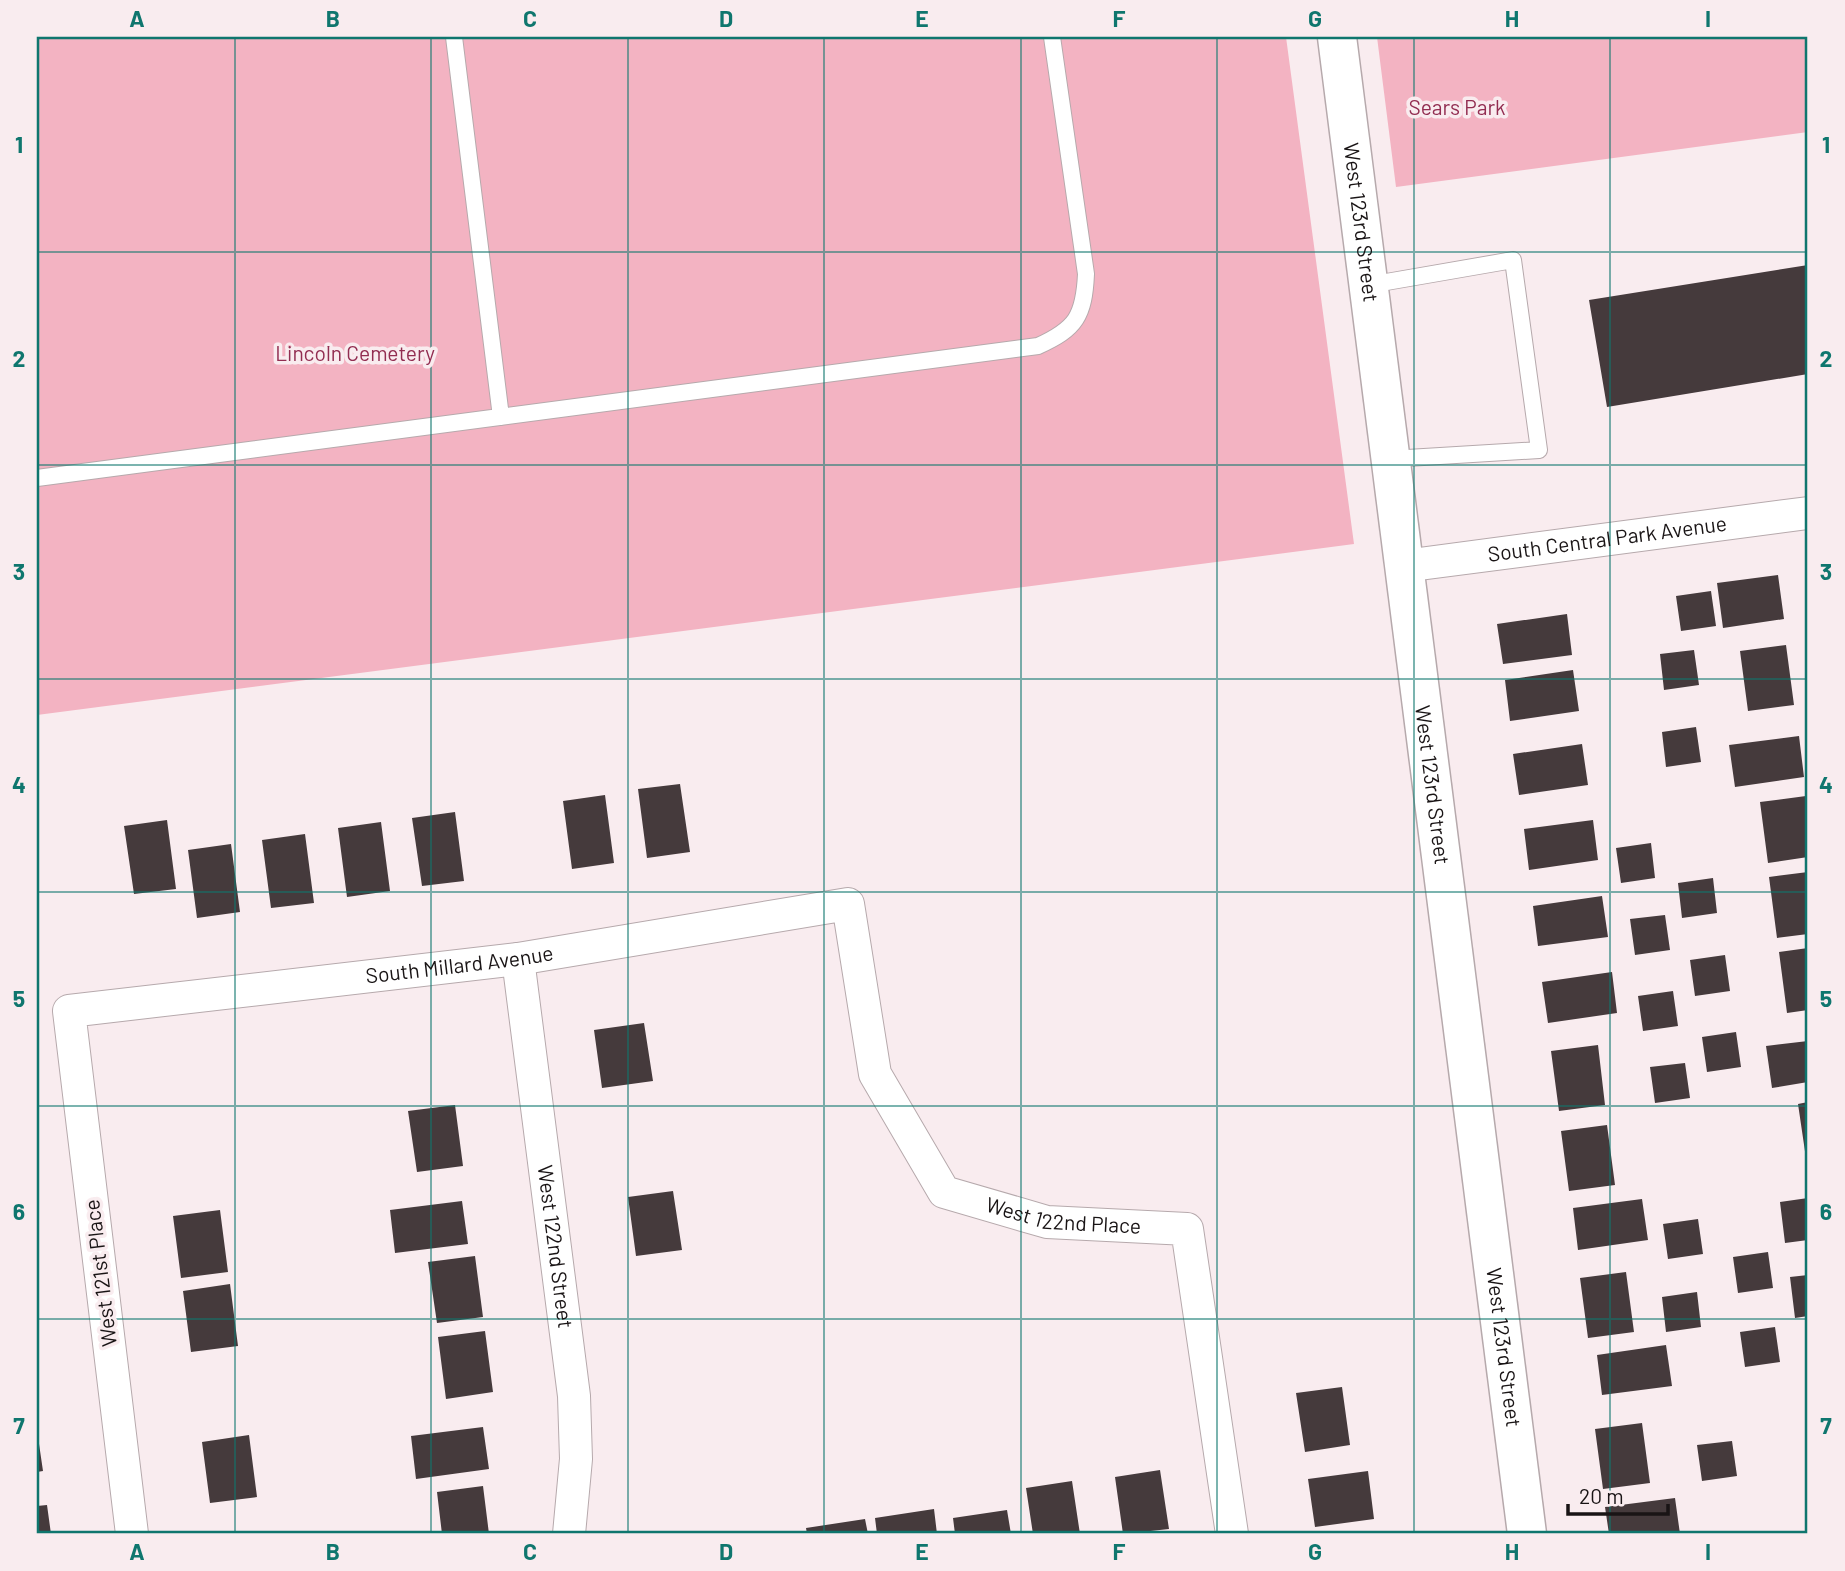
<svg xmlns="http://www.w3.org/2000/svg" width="1845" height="1571" font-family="Barlow,sans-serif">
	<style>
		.green { fill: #f3b3c2 }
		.building { fill: #453a3c }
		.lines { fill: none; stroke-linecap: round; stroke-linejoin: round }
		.service-casing { stroke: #b6a9ac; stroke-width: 18 }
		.minor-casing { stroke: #b6a9ac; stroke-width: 34 }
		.tertiary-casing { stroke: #b6a9ac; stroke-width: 41 }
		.service { stroke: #fff; stroke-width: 16 }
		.minor { stroke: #fff; stroke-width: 32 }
		.tertiary { stroke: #fff; stroke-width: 38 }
		.grid { fill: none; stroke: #0f766e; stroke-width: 2; stroke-opacity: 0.55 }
		.labels { text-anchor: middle; stroke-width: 7; stroke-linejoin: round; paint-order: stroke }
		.park-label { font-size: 21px; fill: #922d51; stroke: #f9ecef }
		.street-label { font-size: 21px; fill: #191415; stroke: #f9ecef }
		.neatline { fill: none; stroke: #0f766e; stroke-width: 2.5 }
		.grid-label { font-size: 23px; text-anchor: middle; font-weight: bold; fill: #0f766e }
	</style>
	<rect width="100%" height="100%" fill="#f9ecef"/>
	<path class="green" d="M37,37H1286L1354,544L37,715Z
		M1377,37H1808V132L1396,187Z"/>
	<path class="building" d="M1808,265V374L1607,407L1589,300Z
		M1778,575L1784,619L1723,628L1717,583Z
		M1711,591L1716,626L1681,631L1676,596Z
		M1567,614L1572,655L1503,664L1497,624Z
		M1786,645L1794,705L1748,711L1740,651Z
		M1694,650L1699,685L1664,690L1660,654Z
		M1573,670L1579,711L1510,721L1505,680Z
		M1696,727L1701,762L1666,767L1662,732Z
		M1799,736L1804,777L1735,787L1729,745Z
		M1582,744L1588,785L1519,795L1513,754Z
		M680,784L690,852L647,858L638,789Z
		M605,795L614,863L572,869L563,801Z
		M1806,796L1808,812V857L1768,863L1760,802Z
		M455,812L464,881L422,886L412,818Z
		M167,820L176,889L134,894L124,826Z
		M1593,820L1598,860L1529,870L1524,829Z
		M381,822L390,891L347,897L338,828Z
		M305,834L314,903L271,908L262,840Z
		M1651,843L1655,878L1621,883L1616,848Z
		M231,844L240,912L197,918L188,850Z
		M1808,872V934L1777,938L1769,877Z
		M1713,878L1717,913L1682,918L1678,883Z
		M1602,896L1608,937L1538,946L1533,906Z
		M1665,915L1670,950L1635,955L1630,919Z
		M1808,948V1010L1787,1013L1779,952Z
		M1725,955L1730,991L1695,996L1690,960Z
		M1612,972L1617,1013L1548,1023L1542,982Z
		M1673,991L1678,1026L1643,1031L1638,996Z
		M644,1023L653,1081L602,1088L594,1030Z
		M1736,1032L1741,1067L1707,1072L1702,1037Z
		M1808,1041V1082L1772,1088L1766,1046Z
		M1598,1045L1605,1105L1559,1111L1551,1051Z
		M1685,1063L1690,1098L1655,1103L1650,1067Z
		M1808,1102V1165H1807L1798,1104Z
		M455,1105L463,1166L417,1172L408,1111Z
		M1607,1125L1615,1185L1569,1191L1561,1131Z
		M673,1191L682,1250L636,1256L628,1197Z
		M1808,1198V1240L1785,1243L1780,1202Z
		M1642,1199L1648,1240L1578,1250L1573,1208Z
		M462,1201L468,1244L395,1253L390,1210Z
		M220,1210L228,1272L181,1278L173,1216Z
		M1698,1219L1703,1254L1668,1259L1663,1224Z
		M1768,1252L1773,1288L1738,1293L1733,1257Z
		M475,1256L483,1317L437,1323L428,1262Z
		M1626,1272L1634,1332L1588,1338L1580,1278Z
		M1808,1275V1316L1795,1318L1790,1277Z
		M230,1284L238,1346L191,1352L183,1291Z
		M1697,1292L1701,1327L1666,1332L1662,1297Z
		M1775,1327L1780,1362L1745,1367L1740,1332Z
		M485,1331L493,1392L446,1399L438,1337Z
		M1666,1345L1672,1386L1602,1395L1597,1355Z
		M1342,1387L1350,1445L1305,1452L1296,1393Z
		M1642,1423L1650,1483L1603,1489L1595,1429Z
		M483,1427L489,1469L416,1479L411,1436Z
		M249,1435L257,1497L210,1503L202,1442Z
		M37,1437H38L43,1471L37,1472Z
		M1732,1441L1737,1476L1702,1481L1697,1445Z
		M1160,1470L1169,1529L1123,1534L1115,1477Z
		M1368,1471L1374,1519L1315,1527L1308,1479Z
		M1072,1481L1080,1534H1033L1026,1488Z
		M483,1486L489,1534H442L437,1492Z
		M1675,1498L1680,1534H1609L1605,1507Z
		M47,1505L51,1534H37V1506Z
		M934,1509L937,1534H877L875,1518Z
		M1007,1510L1011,1534H955L953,1518Z
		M865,1519L868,1534H807L806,1528Z"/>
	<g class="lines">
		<defs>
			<path id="service" d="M454,37L501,417
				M1369,285L1513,260L1539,450L1391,459
				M37,478L1038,346C1076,329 1084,316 1086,274L1052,37"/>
			<g id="minor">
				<path id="s1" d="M1404,566L1808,513"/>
				<path id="s2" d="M518,959L574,1396L576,1459L569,1534"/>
				<path id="s3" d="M132,1534L69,1011L518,959L848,904L875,1074L944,1192L1047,1222L1187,1229L1232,1534"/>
			</g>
			<g id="tertiary">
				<path id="s4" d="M1337,37L1527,1534"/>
			</g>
		</defs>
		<use href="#service" class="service-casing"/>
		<use href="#minor" class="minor-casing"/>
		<use href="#tertiary" class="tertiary-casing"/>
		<use href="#service" class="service"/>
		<use href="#minor" class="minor"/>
		<use href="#tertiary" class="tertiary"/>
	</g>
	<path class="grid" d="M235,37V1534M431,37V1534M628,37V1534M824,37V1534M1021,37V1534M1217,37V1534M1414,37V1534M1610,37V1534M37,252H1808M37,465H1808M37,679H1808M37,892H1808M37,1106H1808M37,1319H1808"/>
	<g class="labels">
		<g class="park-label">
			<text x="1457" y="115">Sears Park</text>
			<text x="355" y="361">Lincoln Cemetery</text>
		</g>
		<g class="street-label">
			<text dy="7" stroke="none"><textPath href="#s4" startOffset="187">West 123rd Street</textPath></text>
			<text dy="7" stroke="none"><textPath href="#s1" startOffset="205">South Central Park Avenue</textPath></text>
			<text dy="7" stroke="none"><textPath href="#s4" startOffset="754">West 123rd Street</textPath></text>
			<text dy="7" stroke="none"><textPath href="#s3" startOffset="920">South Millard Avenue</textPath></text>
			<text dy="7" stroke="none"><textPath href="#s3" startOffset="1745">West 122nd Place</textPath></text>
			<text dy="7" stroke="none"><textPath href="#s2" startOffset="290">West 122nd Street</textPath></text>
			<text transform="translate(101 1273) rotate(-97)" y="7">West 121st Place</text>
			<text dy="7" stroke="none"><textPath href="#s4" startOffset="1321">West 123rd Street</textPath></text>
		</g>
	</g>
	<rect width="1845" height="1571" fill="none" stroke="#f9ecef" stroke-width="77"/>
	<path d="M1568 1504v10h100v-10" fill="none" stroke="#191415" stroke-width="3.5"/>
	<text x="1579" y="1504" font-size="21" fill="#191415" stroke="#f9ecef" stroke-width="5" paint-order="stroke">20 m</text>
	<rect x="38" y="38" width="1768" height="1494" class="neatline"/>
	<g class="grid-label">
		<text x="137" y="27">A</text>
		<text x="333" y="27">B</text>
		<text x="530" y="27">C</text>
		<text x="726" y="27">D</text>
		<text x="922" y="27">E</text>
		<text x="1119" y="27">F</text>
		<text x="1315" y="27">G</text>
		<text x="1512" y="27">H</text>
		<text x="1708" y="27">I</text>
		<text x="19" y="153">1</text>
		<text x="1826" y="153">1</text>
		<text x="19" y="367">2</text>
		<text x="1826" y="367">2</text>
		<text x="19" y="580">3</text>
		<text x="1826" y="580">3</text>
		<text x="19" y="793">4</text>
		<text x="1826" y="793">4</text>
		<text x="19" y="1007">5</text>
		<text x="1826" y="1007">5</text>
		<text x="19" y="1220">6</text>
		<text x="1826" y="1220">6</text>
		<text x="19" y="1434">7</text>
		<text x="1826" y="1434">7</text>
		<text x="137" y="1560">A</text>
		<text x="333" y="1560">B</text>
		<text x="530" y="1560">C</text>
		<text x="726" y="1560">D</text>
		<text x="922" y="1560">E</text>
		<text x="1119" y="1560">F</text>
		<text x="1315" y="1560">G</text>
		<text x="1512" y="1560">H</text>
		<text x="1708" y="1560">I</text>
	</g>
</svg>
